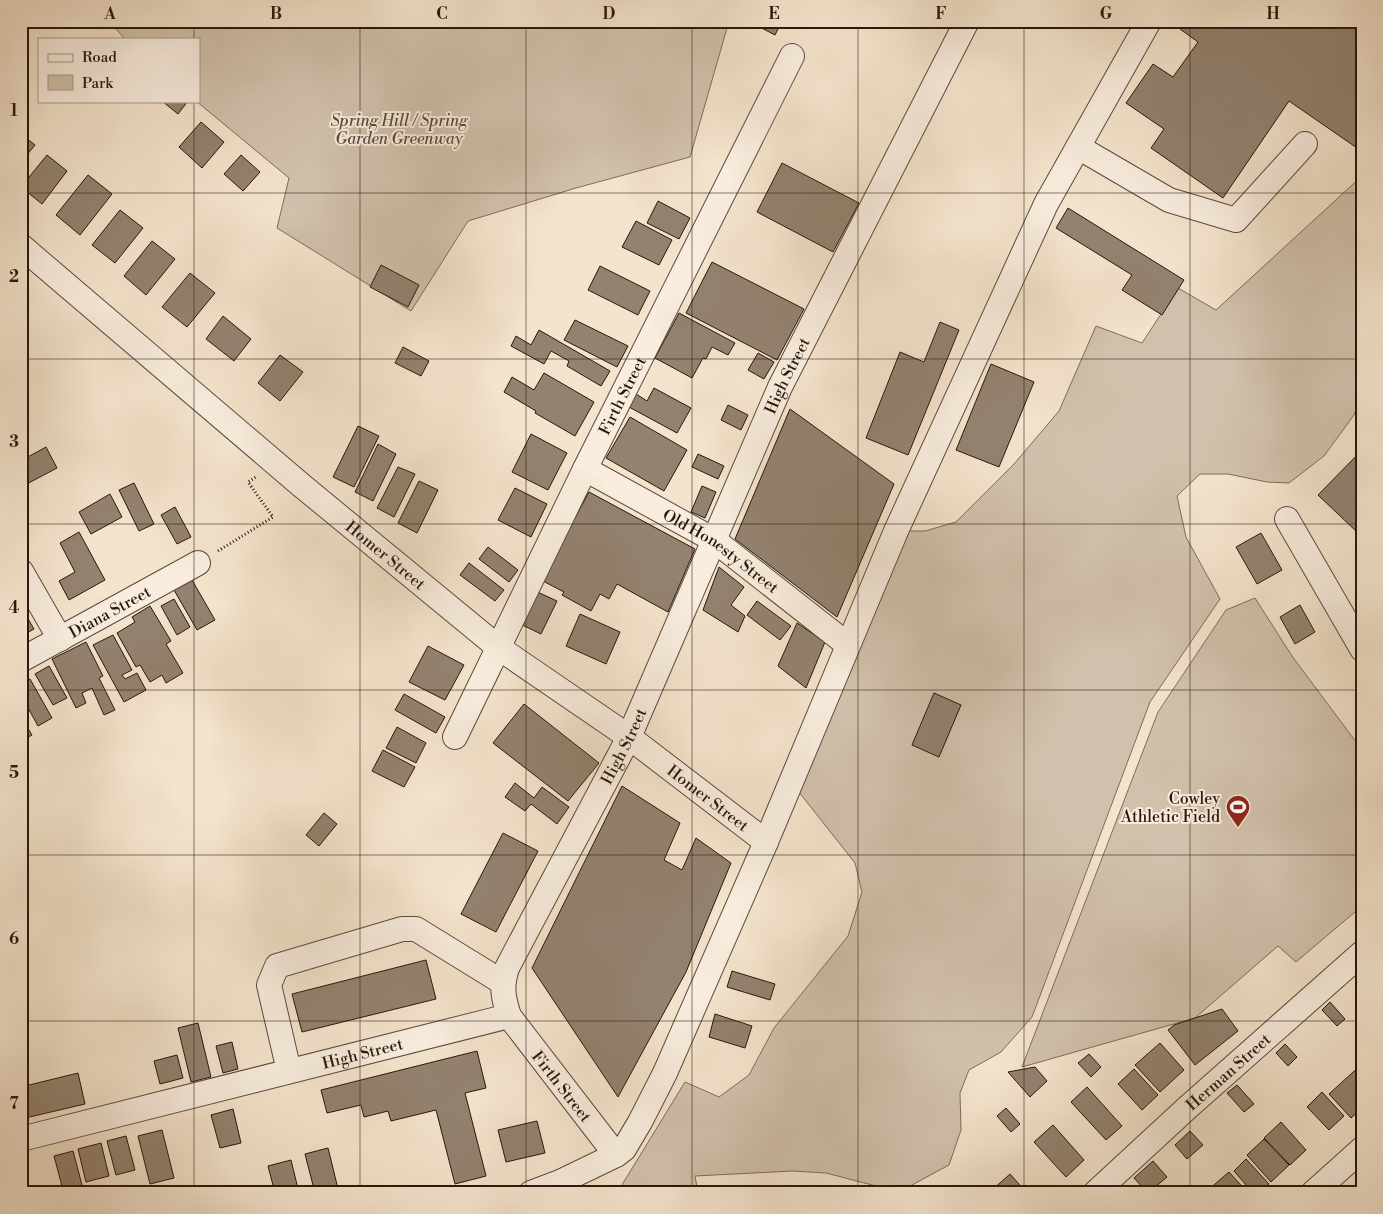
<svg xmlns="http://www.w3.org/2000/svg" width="1383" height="1214" font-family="'Libre Bodoni',serif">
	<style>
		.green { fill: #d1c1ac; stroke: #7d6c5c }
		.building { fill: #938270; stroke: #29170b }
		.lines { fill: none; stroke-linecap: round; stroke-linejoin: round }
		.minor-casing { stroke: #5c4a3c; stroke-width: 26 }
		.path { stroke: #29170b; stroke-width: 3; stroke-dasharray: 1 2.5; stroke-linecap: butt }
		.minor { stroke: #f8edde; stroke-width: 24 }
		.grid { fill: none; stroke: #29170b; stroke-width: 1; stroke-opacity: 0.55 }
		.labels { text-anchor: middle; stroke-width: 4; stroke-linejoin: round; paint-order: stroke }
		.park-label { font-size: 16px; font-style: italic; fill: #5b4a3b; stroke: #f8edde }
		.street-label { font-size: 16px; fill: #29170b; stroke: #f8edde }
		.poi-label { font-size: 16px; fill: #29170b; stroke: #f8edde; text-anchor: end }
		.neatline { fill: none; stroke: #29170b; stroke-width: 2 }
		.grid-label { font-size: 16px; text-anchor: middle; font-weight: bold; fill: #29170b }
	</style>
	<rect width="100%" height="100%" fill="#f4e4cd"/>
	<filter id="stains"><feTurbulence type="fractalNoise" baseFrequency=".004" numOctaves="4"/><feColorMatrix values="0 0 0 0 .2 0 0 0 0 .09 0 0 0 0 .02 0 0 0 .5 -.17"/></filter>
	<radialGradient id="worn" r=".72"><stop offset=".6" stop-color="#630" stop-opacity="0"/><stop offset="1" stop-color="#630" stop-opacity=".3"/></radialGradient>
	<path class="green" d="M109,21H729L690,157L576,188L468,221L411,311L277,228L289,178L196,101H199V39H125Z
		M1362,176V393L1354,415L1324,456L1289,483L1267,482L1228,474H1200L1177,496L1186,537L1220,599L1150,702L1032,1017L1001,1052L969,1070L960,1093L961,1130L949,1165L899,1192L826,1173L793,1171L695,1176L698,1193H617L685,1082L719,1097L749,1075L774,1028L848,936L862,892L855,863L791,782L896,531H925L956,522L1014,464L1059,411L1096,326L1142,343L1178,288L1216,310Z
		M1255,598L1292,656L1362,750V906L1296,962L1278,946L1195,1018L1022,1067L1158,712L1226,610Z"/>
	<path class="building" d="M748,21H782L775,35Z
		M1185,21H1362V142L1357,148L1289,101L1223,198L1151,148L1164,129L1126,103L1153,64L1173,77L1198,42L1180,29Z
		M162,101H188L178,114Z
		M201,122L224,142L202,168L179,147Z
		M21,134L35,145L21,162Z
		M47,155L67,171L42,204L21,187Z
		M241,155L260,172L243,191L224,174Z
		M782,163L859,203L833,252L757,212Z
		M88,175L112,194L80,235L56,215Z
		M658,201L690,218L679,239L647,223Z
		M1068,208L1184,280L1162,315L1122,290L1132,275L1056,228Z
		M120,210L143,228L115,263L92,245Z
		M636,221L672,240L659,265L622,247Z
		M152,241L175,259L146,295L124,276Z
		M712,262L804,309L777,360L686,313Z
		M381,265L419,285L408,307L370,287Z
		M600,266L650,291L638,315L588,290Z
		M190,273L215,293L187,327L162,307Z
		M679,313L735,343L728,355L712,347L706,359L703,358L692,378L655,358Z
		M223,316L251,339L234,361L206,339Z
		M575,320L628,346L617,367L564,340Z
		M940,322L959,330L908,455L866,438L900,352L924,362Z
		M539,330L610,371L601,386L567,366L569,361L551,351L544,364L511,346L516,336L531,345Z
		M403,347L429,361L421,376L395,363Z
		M758,353L774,362L764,379L748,370Z
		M280,355L303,372L280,401L258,383Z
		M991,364L1034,382L999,467L956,450Z
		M544,373L594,402L575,436L535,413L536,411L504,392L512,377L534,390Z
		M654,388L691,408L677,433L629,407L636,394L647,401Z
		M728,405L748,415L741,430L721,420Z
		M790,409L894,484L837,617L735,539Z
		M630,417L687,450L664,491L606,458Z
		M358,426L379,436L354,487L333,477Z
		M531,434L567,453L548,490L512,472Z
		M378,444L396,454L373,501L355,492Z
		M46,447L57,468L21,487V449L26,458Z
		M1362,450V527L1357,532L1318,495Z
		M698,454L724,466L718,479L692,467Z
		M398,467L415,474L394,517L377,508Z
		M419,481L438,490L417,533L398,523Z
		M134,483L154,524L139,531L119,490Z
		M702,486L716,492L705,518L691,512Z
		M515,488L547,504L531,537L498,520Z
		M589,492L695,549L668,612L617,584L609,599L600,594L591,611L562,595L564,592L541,580Z
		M110,494L122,517L91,534L79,512Z
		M175,507L191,537L177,544L161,515Z
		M79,532L105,580L69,600L59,581L75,572L60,543Z
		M1261,533L1282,570L1257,584L1236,547Z
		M488,547L518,570L509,582L479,559Z
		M469,563L504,590L495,601L460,575Z
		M719,567L744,587L731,605L745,616L738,632L703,610Z
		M192,580L215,620L197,630L174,590Z
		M531,589L557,601L541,634L516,622Z
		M174,599L190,627L177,635L161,606Z
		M757,601L791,626L780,640L747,615Z
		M1300,605L1315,632L1295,644L1280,617Z
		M150,606L171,641L166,644L183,673L166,683L162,675L150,682L140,665L136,667L117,633L135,622L132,617Z
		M21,607L34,629L21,636Z
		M580,614L620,632L606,664L566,646Z
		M797,623L825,642L806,688L778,666Z
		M113,635L132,670L122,675L125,679L137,673L146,690L124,702L93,645Z
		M86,642L103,676L99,678L115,710L104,715L92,688L82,693L86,703L76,708L52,659Z
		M428,646L464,665L445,700L409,682Z
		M49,666L67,698L53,705L35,674Z
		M30,679L52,718L38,726L21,695V684Z
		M934,693L961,705L939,757L912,745Z
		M404,694L445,717L436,733L395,710Z
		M524,704L599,763L568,801L493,743Z
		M21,717L32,735L21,741Z
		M397,727L426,743L416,763L386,748Z
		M383,750L415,767L404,787L372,771Z
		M515,783L534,798L542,787L569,807L557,824L531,804L525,811L505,797Z
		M622,786L680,823L664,860L682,870L696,838L731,863L686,972L618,1097L532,968Z
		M324,813L337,824L319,846L306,835Z
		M503,833L538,851L496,932L461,914Z
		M426,960L436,999L302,1032L292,994Z
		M732,971L775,984L770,1000L727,987Z
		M1330,1002L1345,1019L1337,1026L1322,1010Z
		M1222,1009L1238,1031L1195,1065L1168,1030L1174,1025Z
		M715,1014L752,1026L745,1048L709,1037Z
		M198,1023L211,1077L191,1082L178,1028Z
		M232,1042L238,1069L223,1073L216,1046Z
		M1160,1043L1184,1070L1160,1092L1135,1065Z
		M1285,1044L1297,1057L1288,1066L1276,1053Z
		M477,1051L486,1088L465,1093L486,1176L455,1184L436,1110L391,1121L388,1111L364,1117L361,1105L327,1113L321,1090Z
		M1089,1054L1101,1067L1091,1077L1078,1063Z
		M177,1055L183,1078L160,1084L154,1061Z
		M1362,1064V1108L1351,1118L1329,1094Z
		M1035,1067L1047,1081L1030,1097L1008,1072Z
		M1134,1069L1158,1095L1142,1110L1118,1084Z
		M78,1073L85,1104L21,1119V1087Z
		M1237,1085L1254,1104L1244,1112L1227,1093Z
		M1087,1087L1122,1126L1106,1140L1071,1102Z
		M1322,1092L1344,1116L1329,1130L1307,1107Z
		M1006,1108L1020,1124L1011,1132L997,1116Z
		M233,1109L241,1143L220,1148L211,1115Z
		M537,1121L545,1153L506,1162L498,1130Z
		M1281,1122L1306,1150L1290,1165L1264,1138Z
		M1053,1125L1084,1160L1066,1177L1034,1142Z
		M162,1130L174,1178L150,1184L138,1136Z
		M1190,1131L1203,1145L1187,1159L1175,1145Z
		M126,1136L135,1170L116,1175L107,1141Z
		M1264,1139L1289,1165L1271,1182L1247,1155Z
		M101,1143L109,1176L86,1182L78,1149Z
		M328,1148L339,1193H315L305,1154Z
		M73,1151L82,1185L63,1190L54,1156Z
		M1246,1159L1269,1184L1260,1193H1253L1234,1171Z
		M291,1160L299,1193H275L268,1166Z
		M1153,1161L1167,1177L1148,1193L1134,1178Z
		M1229,1172L1248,1193H1210L1208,1190Z
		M1010,1174L1027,1193H995L992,1190Z"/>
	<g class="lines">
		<defs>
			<g id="minor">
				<path d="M1078,147L1169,200L1236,220L1305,144"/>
				<path id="s1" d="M21,246L301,485L499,648L629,737L766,842"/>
				<path id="s2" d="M585,469L714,540L848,645"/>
				<path d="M1287,519L1362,649"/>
				<path d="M21,571L60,639"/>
				<path id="s3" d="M21,660L198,563"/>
				<path id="s4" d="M455,737L585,469L792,56"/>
				<path d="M289,1071L269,985L277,966L402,929H416L502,982"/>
				<path id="s5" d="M21,1139L509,1016"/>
				<path id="s6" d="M616,1155L509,1016C503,997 501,987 507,968L629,737L780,387L967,21"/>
				<path d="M531,1193L560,1182L616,1155L624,1149L640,1122L665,1073L766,842L896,531L1046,204L1149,21"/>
				<path id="s7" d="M1095,1193L1187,1108L1362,953"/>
				<path d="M1313,1193L1362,1149"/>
			</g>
		</defs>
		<use href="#minor" class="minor-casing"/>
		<path class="path" d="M218,551L273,517L248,482L256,477
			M22,1162L30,1193"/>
		<use href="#minor" class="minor"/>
	</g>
	<path class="grid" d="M194,21V39M360,21V1193M526,21V1193M692,21V1193M858,21V1193M1024,21V1193M1190,21V1193M194,101V1193M21,193H1362M21,359H1362M21,524H1362M21,690H1362M21,855H1362M21,1021H1362"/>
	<defs>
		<symbol id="stadium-pin" viewBox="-11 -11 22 30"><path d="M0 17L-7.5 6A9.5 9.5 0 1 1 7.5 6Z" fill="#8f2418" stroke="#f8edde"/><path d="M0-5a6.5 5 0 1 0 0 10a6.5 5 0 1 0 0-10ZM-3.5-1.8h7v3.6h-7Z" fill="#fff"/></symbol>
	</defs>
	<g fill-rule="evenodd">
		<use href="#stadium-pin" x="1224" y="793" width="28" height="38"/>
	</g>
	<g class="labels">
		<g class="park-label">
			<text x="399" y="126">Spring Hill / Spring<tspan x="399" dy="18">Garden Greenway</tspan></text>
		</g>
		<g class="street-label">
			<text dy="6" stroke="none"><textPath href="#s6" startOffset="880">High Street</textPath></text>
			<text dy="6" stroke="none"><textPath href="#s4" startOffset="380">Firth Street</textPath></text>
			<text dy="6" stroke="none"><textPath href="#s2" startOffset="159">Old Honesty Street</textPath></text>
			<text dy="6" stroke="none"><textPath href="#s1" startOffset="478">Homer Street</textPath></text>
			<text dy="6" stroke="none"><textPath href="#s3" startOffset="101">Diana Street</textPath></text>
			<text dy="6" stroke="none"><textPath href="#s6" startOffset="475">High Street</textPath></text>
			<text dy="6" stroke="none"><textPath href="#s1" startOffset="882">Homer Street</textPath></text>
			<text dy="6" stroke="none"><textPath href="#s5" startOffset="352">High Street</textPath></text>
			<text dy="6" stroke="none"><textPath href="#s7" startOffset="180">Herman Street</textPath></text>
			<text transform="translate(562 1086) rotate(52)" y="6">Firth Street</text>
		</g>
		<g class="poi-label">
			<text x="1220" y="804">Cowley<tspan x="1220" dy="18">Athletic Field</tspan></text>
		</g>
	</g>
	<rect width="1383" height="1214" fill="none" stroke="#f4e4cd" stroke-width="55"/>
	<rect x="38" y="38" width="162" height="65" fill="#f8edde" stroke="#a5978a"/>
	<rect x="48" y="54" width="25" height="8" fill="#f8edde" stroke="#a5978a"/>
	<text x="82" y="62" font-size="15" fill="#29170b">Road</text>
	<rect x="48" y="75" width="25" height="15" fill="#d1c1ac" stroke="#a5978a"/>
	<text x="82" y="88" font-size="15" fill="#29170b">Park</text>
	<rect x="28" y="28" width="1328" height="1158" class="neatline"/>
	<g class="grid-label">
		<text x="110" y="19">A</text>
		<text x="276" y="19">B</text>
		<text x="442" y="19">C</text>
		<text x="609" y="19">D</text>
		<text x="774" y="19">E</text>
		<text x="941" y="19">F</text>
		<text x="1106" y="19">G</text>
		<text x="1273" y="19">H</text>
		<text x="14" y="116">1</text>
		<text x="14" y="282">2</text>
		<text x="14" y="447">3</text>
		<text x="14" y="613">4</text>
		<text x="14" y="778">5</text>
		<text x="14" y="944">6</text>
		<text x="14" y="1109">7</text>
	</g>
	<rect width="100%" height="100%" filter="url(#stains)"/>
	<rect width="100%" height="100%" fill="url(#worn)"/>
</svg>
